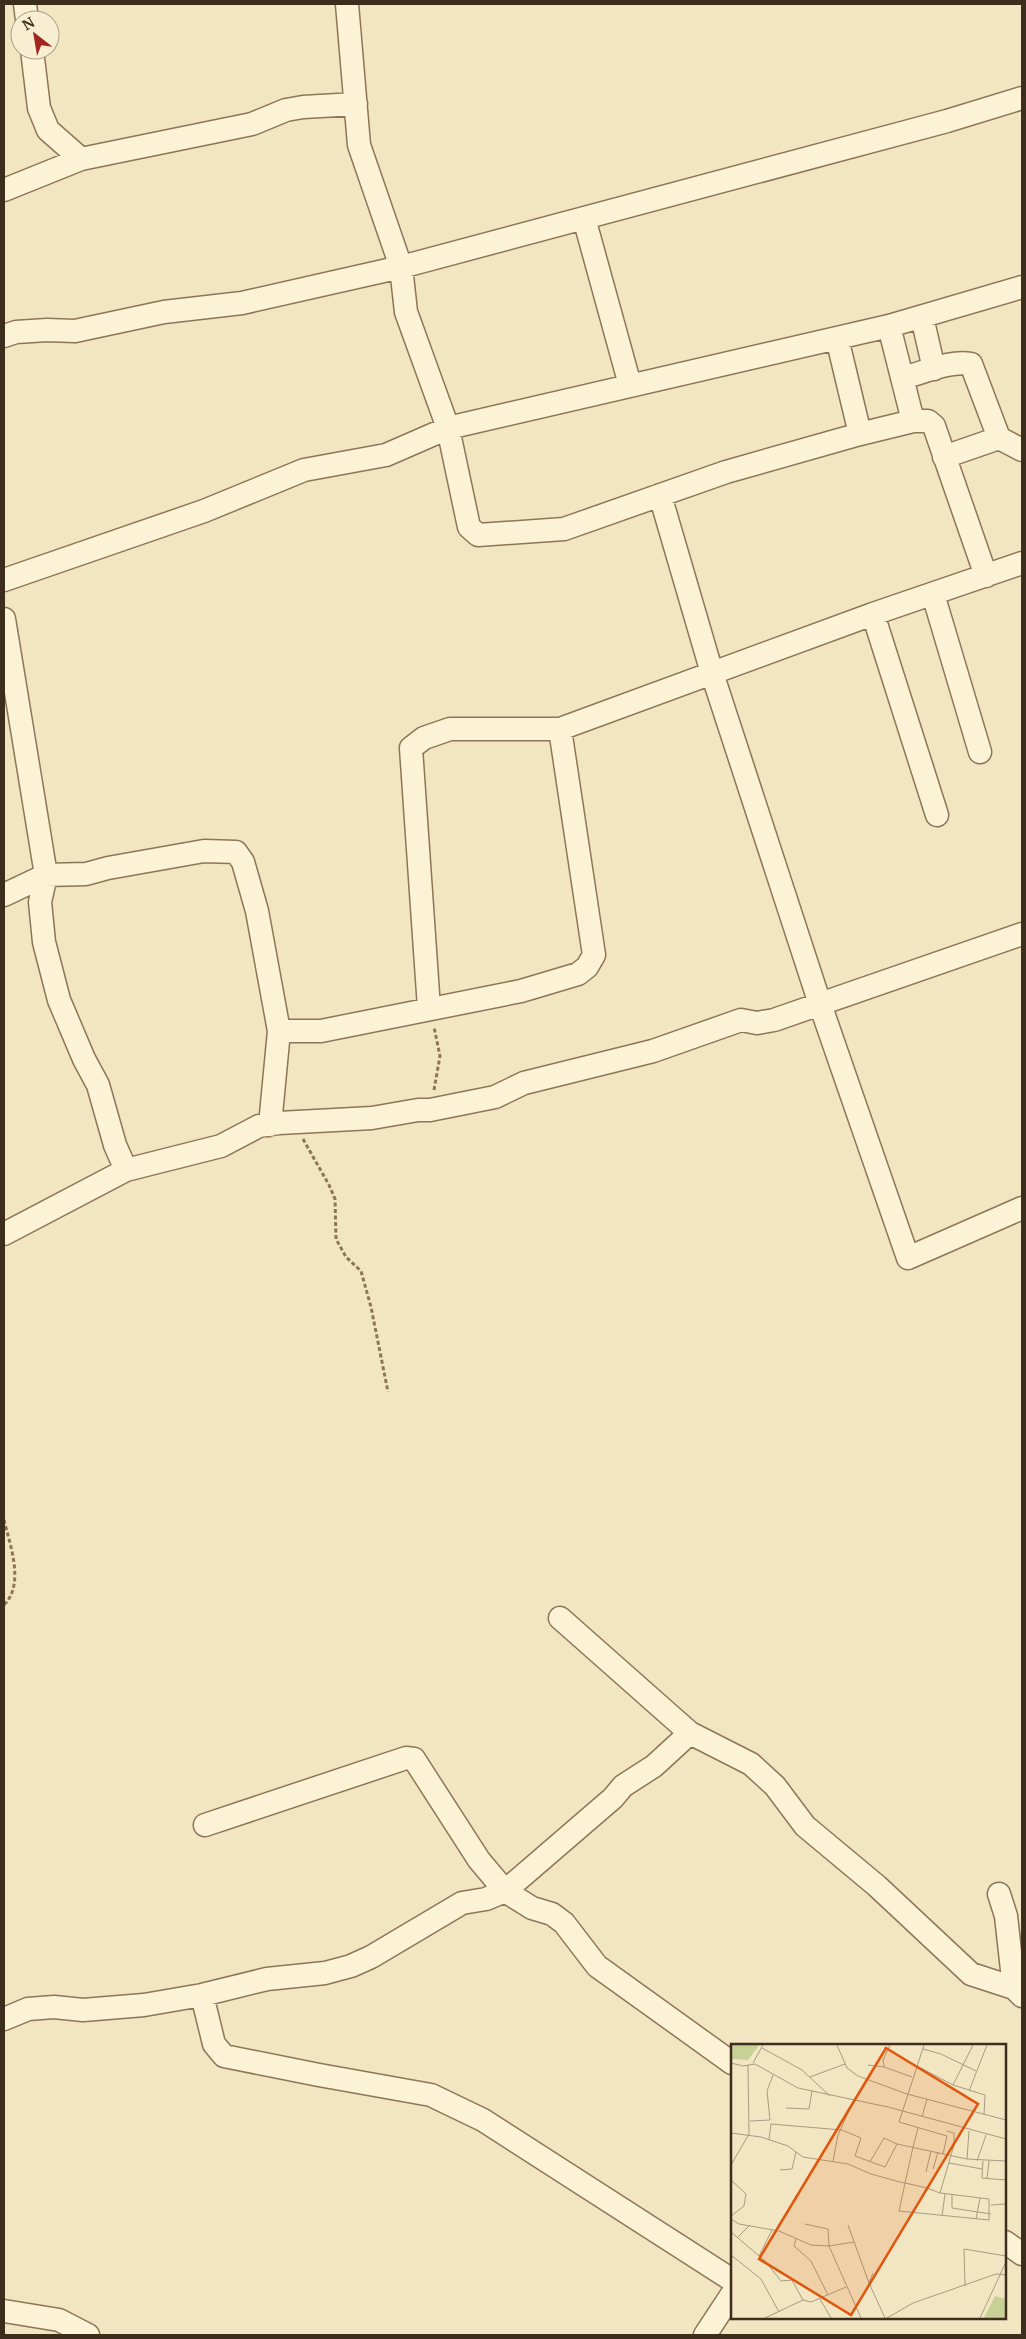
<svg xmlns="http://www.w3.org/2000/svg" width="1026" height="2339" font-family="Merriweather,serif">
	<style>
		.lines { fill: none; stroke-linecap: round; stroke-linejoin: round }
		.minor-casing { stroke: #8d7657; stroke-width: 25 }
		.path { stroke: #8d7657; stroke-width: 3; stroke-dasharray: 4 2.5; stroke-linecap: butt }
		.minor { stroke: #fcf2d6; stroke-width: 22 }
		.inset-road { fill: none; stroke: #a99b80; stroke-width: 1 }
		.view { fill: #df570d; fill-opacity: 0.15; stroke: #df570d; stroke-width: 2.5 }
		.inset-edge { fill: none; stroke: #3c2d1d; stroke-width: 2.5 }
	</style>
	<rect width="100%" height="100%" fill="#f2e5c2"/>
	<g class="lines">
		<defs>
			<path id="minor" d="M25,4L27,20
				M347,4L359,145L401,267L406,312L448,428L469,527L478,535L564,529L726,472L860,434L913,421H928L934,426L986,576
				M32,50L39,108L48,130L81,159L252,124L286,110L303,107L356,104
				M4,190L81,159
				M584,218L630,385
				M922,317L934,369
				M889,326L913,421
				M4,336L16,332L47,330L75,331L164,312L242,303L401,267L947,121L1022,98
				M837,338L860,434
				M902,378C923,373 950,360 971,364L999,438L1022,450
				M944,457L999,438
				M660,495L712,673L820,1004L908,1258L1022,1208
				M4,580L204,511L304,470L386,455L448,428L889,326L1022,287
				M933,594L980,752
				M873,614L937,815
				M4,619L46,875L40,902L44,942L59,1000L84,1059L98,1085L115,1145L126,1170
				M4,895L46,875L86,874L108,868L204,851L236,852L243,862L257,911L279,1031H321L521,991L578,974L587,967L594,955L560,729
				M429,1008L411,748L424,738L450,729H560L873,614L1022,563
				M270,1125L279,1031
				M4,1234L126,1170L221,1146L259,1126L279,1123L372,1118L418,1110H430L495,1097L524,1083L653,1051L741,1020L757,1023L774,1020L1022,934
				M560,1618L690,1733L751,1764L775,1786L805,1826L877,1886L971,1974L1014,1988
				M205,1825L406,1758L414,1759L479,1860L505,1891L613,1798L623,1786L654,1766L690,1733
				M999,1894L1006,1916L1014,1988L1022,1996
				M202,1995L214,2044L224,2056L319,2075L431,2095L483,2120L732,2280
				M4,2019L28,2009L54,2007L83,2010L144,2005L202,1995L267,1979L325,1973L351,1966L371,1957L462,1903L486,1899L505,1891L532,1908L552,1914L564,1923L597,1966L732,2063
				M1005,2242L1022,2254
				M4,2311L59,2320L88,2335
				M705,2335L732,2294"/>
		</defs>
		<use href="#minor" class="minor-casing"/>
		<path class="path" d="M434,1090L440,1056L434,1027
			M303,1139L329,1185L335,1199L336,1239L346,1257L361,1271L371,1307L388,1392
			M4,1520C10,1545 25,1584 4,1605"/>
		<use href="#minor" class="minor"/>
	</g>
	<g transform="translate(731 2044)">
		<rect width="275" height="275" fill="#f2e5c2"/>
		<path d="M0,1H28L17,16L0,15ZM264,252L275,255V274H253Z" fill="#c8d195"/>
		<path class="inset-road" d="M106,1L116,24L127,32L176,50L275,76M159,1L152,16L153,23L181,33M193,1L168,78L216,92L212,110M31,4L71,26L99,52M192,5L210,10L245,27M0,19L12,22L24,20L67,44L157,63L275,95M22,19L32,1M137,21L153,23M186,22L222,41L254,51L253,71M79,33L114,20M222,41L242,1M238,47L256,1M55,64L78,65L81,47M191,73L196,55M39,76L36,47L42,31M19,77L39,76M0,89L30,93L57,102L72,113L117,120L140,130L169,138L174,139L196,144L209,149L258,155V176L168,167L174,139L182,103L187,84M38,95L40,80L111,86L130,94L124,112L154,123L166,100M236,115L238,87M102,117L107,91L123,56M246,117L255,91M252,117L251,134L275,136M139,118L153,94L166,100L236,115L275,117M218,119L251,125M0,121L18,90L17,21M202,125L207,108M49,126L61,125L65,108M195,128L200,107M256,135L258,117M0,136L15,150L13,162L0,172M209,149L223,101V89L216,87M221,151V164L260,170M260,161L275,160M211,172L214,150M0,175L8,180L48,187L80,201L98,202L130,274M245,175L249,154M74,180L97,185L98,202L123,198M117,181L138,239M0,188L34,217L50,237L61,236L72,256M7,193L18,182M65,195L63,202L80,217L97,251M0,211L30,235L48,268M28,212L41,186M142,229L138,239L154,274M234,242L233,205L275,212M89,255L100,274M34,274L72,256L80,258L115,243M156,274L182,259L265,230L275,231M249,274L275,218"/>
		<path class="view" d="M155,4L247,60L120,271L28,215Z"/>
		<rect width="275" height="275" class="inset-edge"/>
	</g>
	<rect width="1026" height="2339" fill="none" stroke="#3c2d1d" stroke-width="10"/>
	<g transform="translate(35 35) rotate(329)"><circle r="24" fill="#f8efd2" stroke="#ada18a"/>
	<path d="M0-4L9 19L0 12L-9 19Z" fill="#a22522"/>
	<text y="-8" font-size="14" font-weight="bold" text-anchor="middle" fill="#3c2d1d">N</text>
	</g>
</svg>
